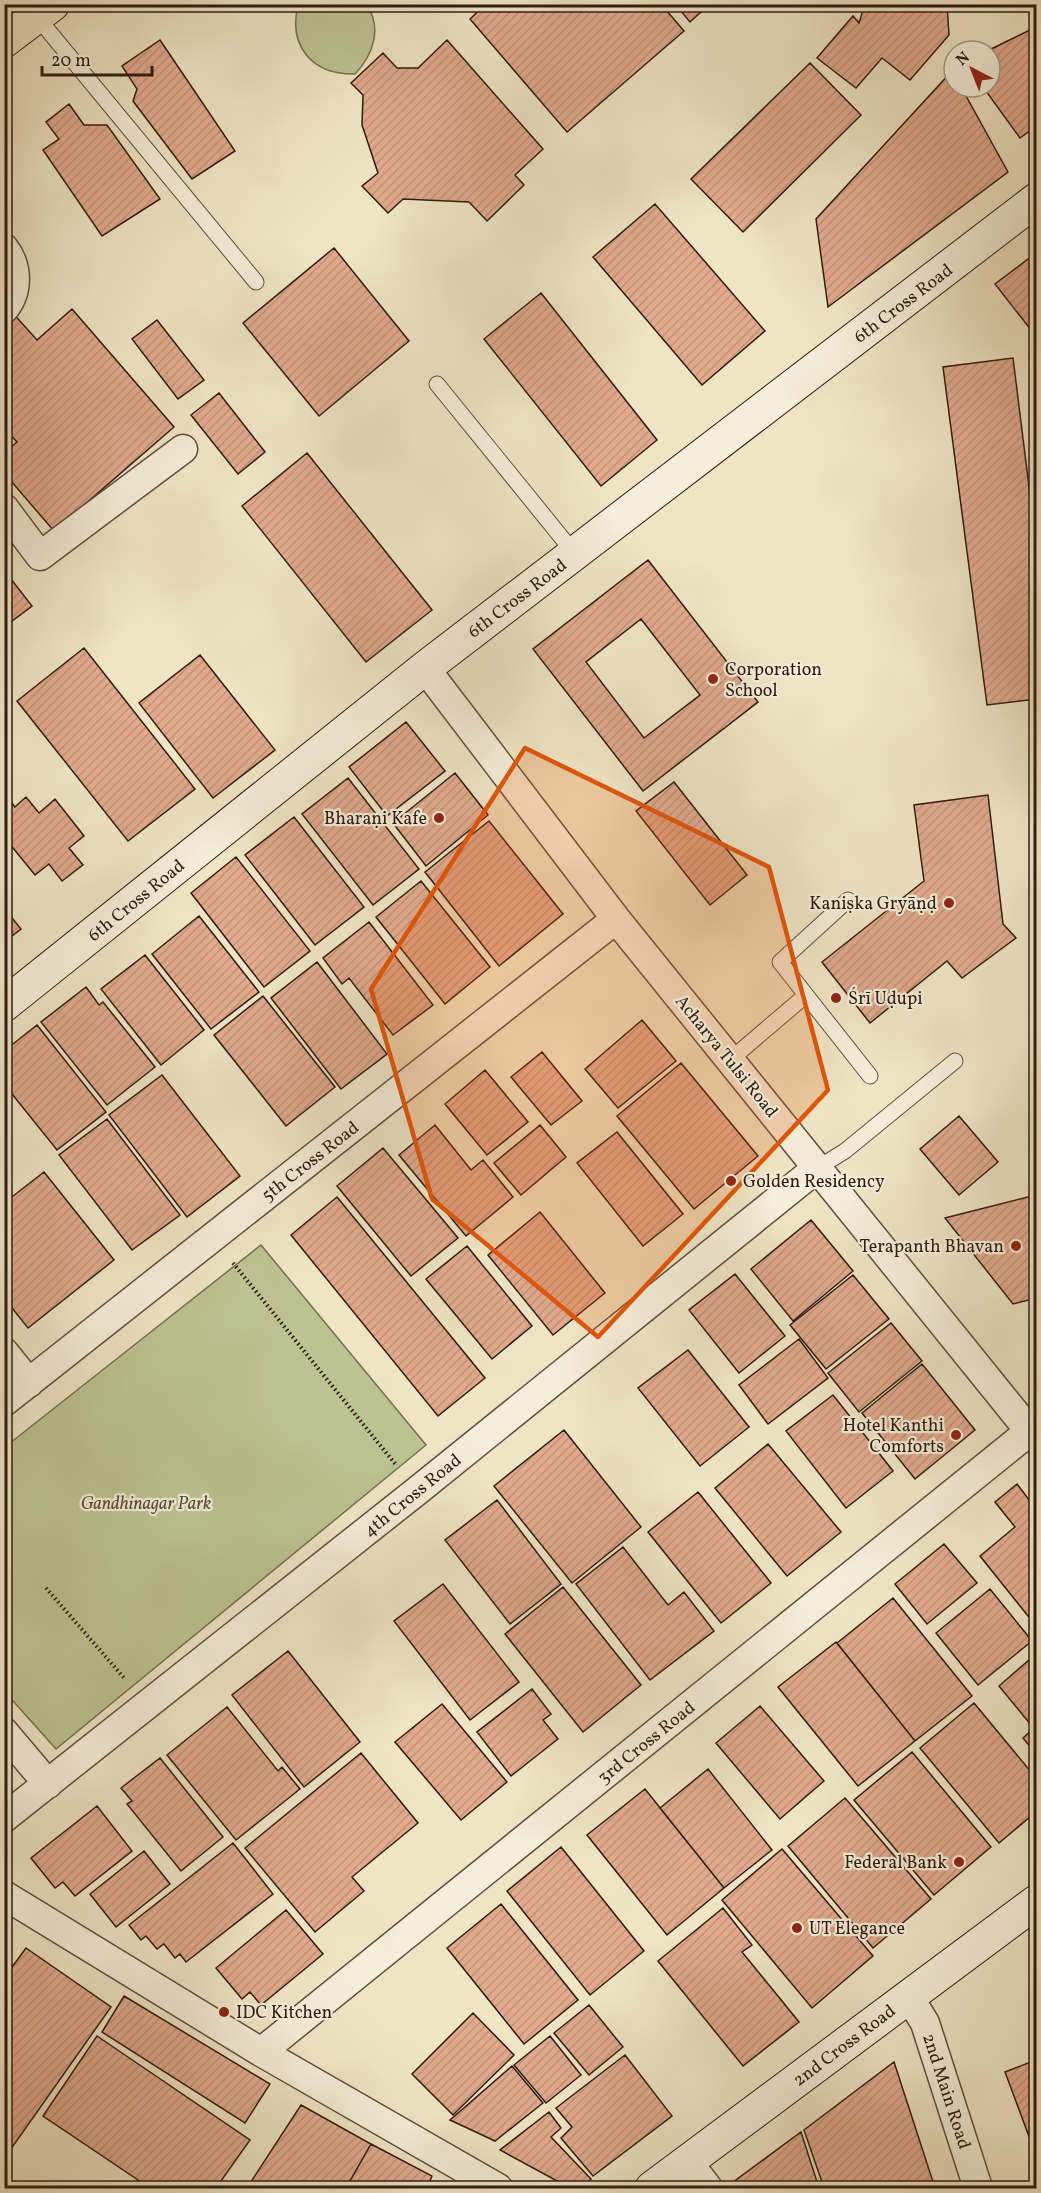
<svg xmlns="http://www.w3.org/2000/svg" width="1041" height="2193" font-family="Vollkorn,serif">
	<style>
		.green { fill: #bcc392; stroke: #766f52; stroke-width: 1.5 }
		.building { fill: url(#building-hatch); stroke: #2f1b12; stroke-width: 1.5; fill-rule: evenodd }
		.lines { fill: none; stroke-linecap: round; stroke-linejoin: round }
		.lane-casing { stroke: #5f4e3f; stroke-width: 17 }
		.street-casing { stroke: #5f4e3f; stroke-width: 31 }
		.secondary-casing { stroke: #2f1b12; stroke-width: 35 }
		.primary-casing { stroke: #2f1b12; stroke-width: 35 }
		.path { stroke: #2f1b12; stroke-width: 4; stroke-dasharray: 1.5 3; stroke-linecap: butt }
		.lane { stroke: #f5eed9; stroke-width: 15 }
		.street { stroke: #f5eed9; stroke-width: 28 }
		.secondary { stroke: #f5eed9; stroke-width: 33 }
		.primary { stroke: #efe5c5; stroke-width: 33 }
		.marked { fill: #df560c; fill-opacity: 0.2; stroke: #df560c; stroke-width: 4.5; stroke-linejoin: round }
		.poi-dot { fill: #8f2418; stroke: #f5eed9; stroke-width: 2 }
		.labels { text-anchor: middle; stroke-width: 4.5; stroke-linejoin: round; paint-order: stroke }
		.street-label { font-size: 18px; fill: #2f1b12; stroke: #f5eed9 }
		.poi-label { font-size: 18px; fill: #2f1b12; stroke: #f5eed9; text-anchor: start }
		.park-label { font-size: 18px; font-style: italic; fill: #594d38; stroke: #f5eed9 }
	</style>
	<defs>
		<pattern id="building-hatch" width="6" height="6" patternUnits="userSpaceOnUse" patternTransform="scale(1.5)"><rect width="6" height="6" fill="#e1aa8e"/><path d="M-1 1l2-2M0 6l6-6M5 7l2-2" fill="none" stroke="#c19279"/></pattern>
	</defs>
	<rect width="100%" height="100%" fill="#efe5c5"/>
	<filter id="stains"><feTurbulence type="fractalNoise" baseFrequency=".00333" numOctaves="4"/><feColorMatrix values="0 0 0 0 .2 0 0 0 0 .09 0 0 0 0 .02 0 0 0 .5 -.17"/></filter>
	<radialGradient id="worn" r=".72"><stop offset=".6" stop-color="#630" stop-opacity="0"/><stop offset="1" stop-color="#630" stop-opacity=".3"/></radialGradient>
	<path class="green" d="M366,4C383,28 373,55 355,74C312,75 288,46 298,5Z
		M261,1245L426,1445L56,1749L5,1692V1447Z"/>
	<path class="building" d="M486,4H661L684,31L567,132L470,19Z
		M675,4H710L690,22Z
		M865,4H947L949,35L910,80L882,58L856,88L817,58L853,16L859,23Z
		M1036,27V126L1020,138L983,87H990V51H987Z
		M160,40L235,151L192,179L133,101L137,89L122,66Z
		M447,40L543,149L515,175L524,185L487,221L469,202L403,199L388,213L362,186L378,173L362,125L363,95L351,83L383,53L397,68H418Z
		M810,63L861,115L743,232L691,179Z
		M952,71L954,87H961L1008,172L828,307L816,219Z
		M69,104L84,125H107L160,199L102,236L43,150L59,139L46,122Z
		M655,204L765,331L702,385L593,257Z
		M334,248L409,341L319,416L243,323Z
		M1036,253V326L1031,330L995,284Z
		M541,293L657,440L601,486L484,339Z
		M72,309L174,427L54,531L4,473V453L17,442L4,428V317L11,311L37,340Z
		M157,320L204,380L178,399L132,339Z
		M1013,358L1036,543V699L987,705L943,367Z
		M219,393L265,452L238,474L191,415Z
		M307,453L432,610L366,662L242,506Z
		M648,560L758,702L643,791L533,649ZM641,619L700,695L644,738L586,662Z
		M4,570L32,606L4,627Z
		M84,648L195,789L128,841L17,701Z
		M200,655L275,750L213,798L139,703Z
		M406,722L445,771L387,816L349,767Z
		M455,773L488,815L426,866L393,823Z
		M348,778L419,869L373,905L302,814Z
		M674,782L747,875L710,905L636,811Z
		M4,793L15,807L26,797L39,813L55,799L84,836L69,848L83,865L62,881L49,864L35,875L4,837Z
		M988,795L1003,924L1016,938L962,978L947,961L870,1023L822,962L924,881L914,805Z
		M294,817L364,907L315,945L245,855Z
		M489,821L563,914L499,966L425,872Z
		M236,857L310,951L264,987L191,893Z
		M421,881L490,967L445,1004L376,917Z
		M4,908L21,929L4,942Z
		M199,916L259,992L211,1029L152,954Z
		M369,922L433,1005L393,1035L349,978L342,984L323,958Z
		M145,955L204,1030L161,1065L101,989Z
		M317,962L387,1054L341,1089L271,998Z
		M86,987L99,1005L103,1002L155,1067L107,1105L41,1022Z
		M263,996L335,1087L286,1126L214,1035Z
		M642,1020L676,1061L618,1108L585,1069Z
		M37,1025L106,1112L57,1150L4,1084V1051Z
		M542,1052L582,1101L551,1125L511,1077Z
		M681,1063L758,1156L694,1209L617,1116Z
		M485,1070L528,1122L487,1155L445,1104Z
		M162,1075L240,1176L187,1217L109,1115Z
		M959,1116L998,1162L959,1195L920,1149Z
		M107,1119L180,1215L132,1250L59,1155Z
		M435,1125L471,1170L483,1160L513,1197L466,1236L399,1155Z
		M540,1125L566,1157L521,1195L494,1163Z
		M617,1132L683,1214L643,1246L577,1163Z
		M383,1148L458,1238L411,1276L337,1186Z
		M44,1172L114,1260L28,1328L4,1298V1203Z
		M1036,1195V1298L1013,1304L945,1218Z
		M337,1197L485,1378L438,1416L291,1235Z
		M540,1212L605,1293L553,1335L488,1255Z
		M811,1220L853,1271L793,1321L751,1269Z
		M467,1246L532,1326L492,1359L426,1279Z
		M735,1274L785,1336L739,1373L689,1310Z
		M853,1275L889,1319L826,1369L790,1325Z
		M891,1323L922,1361L859,1412L828,1373Z
		M799,1339L828,1378L768,1424L739,1385Z
		M688,1350L749,1427L700,1466L638,1388Z
		M922,1364L975,1430L915,1479L862,1413Z
		M833,1395L893,1471L846,1508L786,1431Z
		M564,1430L641,1527L572,1583L494,1486Z
		M768,1444L841,1532L787,1576L715,1488Z
		M1017,1484L1036,1509V1626L980,1556L1015,1527L995,1502Z
		M698,1492L771,1583L721,1623L648,1532Z
		M497,1500L561,1584L510,1624L445,1540Z
		M944,1544L977,1583L927,1624L895,1584Z
		M623,1547L668,1605L684,1592L714,1631L650,1680L576,1584Z
		M443,1584L519,1682L470,1720L394,1621Z
		M563,1587L641,1685L583,1732L505,1634Z
		M990,1589L1032,1641L978,1685L936,1633Z
		M893,1598L972,1696L915,1741L837,1643Z
		M836,1642L915,1741L858,1786L778,1687Z
		M288,1651L360,1742L304,1787L232,1695Z
		M1036,1654V1720L1031,1725L999,1686Z
		M532,1689L551,1714L543,1720L558,1739L511,1776L477,1732Z
		M974,1703L1036,1778V1812L999,1843L920,1748Z
		M442,1704L507,1782L461,1820L395,1742Z
		M760,1706L824,1781L780,1819L716,1743Z
		M227,1707L278,1771L282,1767L300,1789L236,1840L167,1755Z
		M1036,1726V1754L1023,1738Z
		M912,1752L991,1847L934,1895L854,1800Z
		M361,1753L418,1823L352,1877L364,1891L315,1932L245,1848Z
		M160,1758L223,1837L181,1871L127,1804L132,1801L121,1788Z
		M708,1769L772,1850L724,1888L660,1808Z
		M645,1789L724,1888L667,1935L587,1835Z
		M845,1798L931,1899L873,1948L788,1846Z
		M97,1806L132,1851L75,1896L63,1882L55,1888L31,1858Z
		M233,1843L273,1894L186,1962L180,1954L175,1958L164,1944L157,1949L146,1936L141,1940L129,1925Z
		M561,1847L644,1951L590,1995L507,1891Z
		M782,1849L873,1956L812,2008L722,1900Z
		M144,1851L170,1884L116,1927L90,1894Z
		M501,1904L578,2000L524,2044L447,1948Z
		M723,1908L752,1945L742,1952L799,2022L743,2066L658,1961Z
		M286,1910L323,1954L261,2005L250,1992L242,1999L216,1968Z
		M26,1948L111,2007L6,2156L4,1978Z
		M124,1996L270,2084L245,2123L102,2032Z
		M589,2005L623,2047L589,2075L554,2033Z
		M473,2013L514,2055L453,2115L412,2074Z
		M97,2036L250,2140L216,2188H150L43,2116Z
		M550,2036L581,2075L546,2103L514,2065Z
		M625,2055L672,2116L593,2176L561,2138L572,2127L556,2108Z
		M1036,2060V2136L1030,2139L1005,2072Z
		M894,2062L935,2188H824L804,2130Z
		M512,2066L543,2103L495,2141L450,2120Z
		M301,2105L371,2144L346,2188H247Z
		M549,2112L561,2128L551,2137L591,2179L582,2188H570L500,2150Z
		M801,2132L819,2188H725Z
		M371,2144L432,2176L427,2188H346Z
		M1036,2170V2188L1031,2172Z"/>
	<g class="lines">
		<defs>
			<path id="lane" d="M37,17L256,282
				M437,384L575,554
				M848,900L780,962L870,1076
				M730,1060L805,996
				M816,1169L845,1151L955,1061"/>
			<path id="street" d="M4,248C18,266 19,291 4,309
				M4,508L40,556L183,449
				M425,668L616,919L1036,1439
				M4,1352L29,1383
				M4,1402L616,919
				M4,1732L48,1784
				M4,1818L417,1491L816,1169
				M4,1895L261,2052L498,2188
				M909,1997L925,2023L978,2188
				M261,2052L1030,1431
				M688,2162L708,2188"/>
			<path id="secondary" d="M4,1005L425,668L1036,200
				M652,2188L1036,1902"/>
			<path id="primary" d="M4,41L53,4"/>
		</defs>
		<use href="#lane" class="lane-casing"/>
		<use href="#street" class="street-casing"/>
		<use href="#secondary" class="secondary-casing"/>
		<use href="#primary" class="primary-casing"/>
		<path class="path" d="M233,1263L396,1465
			M46,1588L125,1679"/>
		<use href="#lane" class="lane"/>
		<use href="#street" class="street"/>
		<use href="#secondary" class="secondary"/>
		<use href="#primary" class="primary"/>
	</g>
	<path class="marked" d="M525,748L769,867L828,1090L598,1337L432,1199L371,989Z"/>
	<g class="poi-dot">
		<circle cx="713" cy="679" r="6"/>
		<circle cx="439" cy="818" r="6"/>
		<circle cx="949" cy="903" r="6"/>
		<circle cx="836" cy="998" r="6"/>
		<circle cx="731" cy="1181" r="6"/>
		<circle cx="1016" cy="1246" r="6"/>
		<circle cx="956" cy="1435" r="6"/>
		<circle cx="959" cy="1862" r="6"/>
		<circle cx="797" cy="1928" r="6"/>
		<circle cx="224" cy="2012" r="6"/>
	</g>
	<g class="labels">
		<g class="street-label">
			<text transform="translate(903 303) rotate(-37)" y="6">6th Cross Road</text>
			<text transform="translate(517 598) rotate(-37)" y="6">6th Cross Road</text>
			<text transform="translate(136 900) rotate(-39)" y="6">6th Cross Road</text>
			<text transform="translate(727 1056) rotate(51)" y="6">Acharya Tulsi Road</text>
			<text transform="translate(310 1161) rotate(-38)" y="6">5th Cross Road</text>
			<text transform="translate(412 1495) rotate(-39)" y="6">4th Cross Road</text>
			<text transform="translate(646 1742) rotate(-39)" y="6">3rd Cross Road</text>
			<text transform="translate(844 2045) rotate(-37)" y="6">2nd Cross Road</text>
			<text transform="translate(947 2091) rotate(72)" y="6">2nd Main Road</text>
		</g>
		<g class="poi-label">
			<text x="725" y="675">Corporation<tspan x="725" dy="21">School</tspan></text>
			<text x="427" y="824" text-anchor="end">Bharaṇi Kafe</text>
			<text x="937" y="909" text-anchor="end">Kaniṣka Gryāṇḍ</text>
			<text x="848" y="1004">Śrī Uḍupi</text>
			<text x="743" y="1187">Golden Residency</text>
			<text x="1004" y="1252" text-anchor="end">Terapanth Bhavan</text>
			<text x="944" y="1431" text-anchor="end">Hotel Kanthi<tspan x="944" dy="21">Comforts</tspan></text>
			<text x="947" y="1868" text-anchor="end">Federal Bank</text>
			<text x="809" y="1934">UT Elegance</text>
			<text x="236" y="2018">IDC Kitchen</text>
		</g>
		<g class="park-label">
			<text x="146" y="1509">Gandhinagar Park</text>
		</g>
	</g>
	<rect width="1041" height="2193" fill="none" stroke="#efe5c5" stroke-width="24"/>
	<rect x="6" y="6" width="1029" height="2181" fill="none" stroke="#2f1b12" stroke-width="3"/>
	<rect x="12" y="12" width="1017" height="2169" fill="none" stroke="#2f1b12" stroke-width="1.5"/>
	<g transform="translate(972 69) rotate(318)"><circle r="28" fill="#f5eed9" stroke="#a69a89" stroke-width="1.5"/>
	<path d="M0-4.5L10 22L0 15L-10 22Z" fill="#8f2418"/>
	<text y="-9" font-size="16" font-weight="bold" text-anchor="middle" fill="#2f1b12">N</text>
	</g>
	<path d="M42 66v9h110v-9" fill="none" stroke="#2f1b12" stroke-width="3"/>
	<text x="51" y="66" font-size="18" fill="#2f1b12" stroke="#f5eed9" stroke-width="4.5" paint-order="stroke">20 m</text>
	<rect width="100%" height="100%" filter="url(#stains)"/>
	<rect width="100%" height="100%" fill="url(#worn)"/>
</svg>
